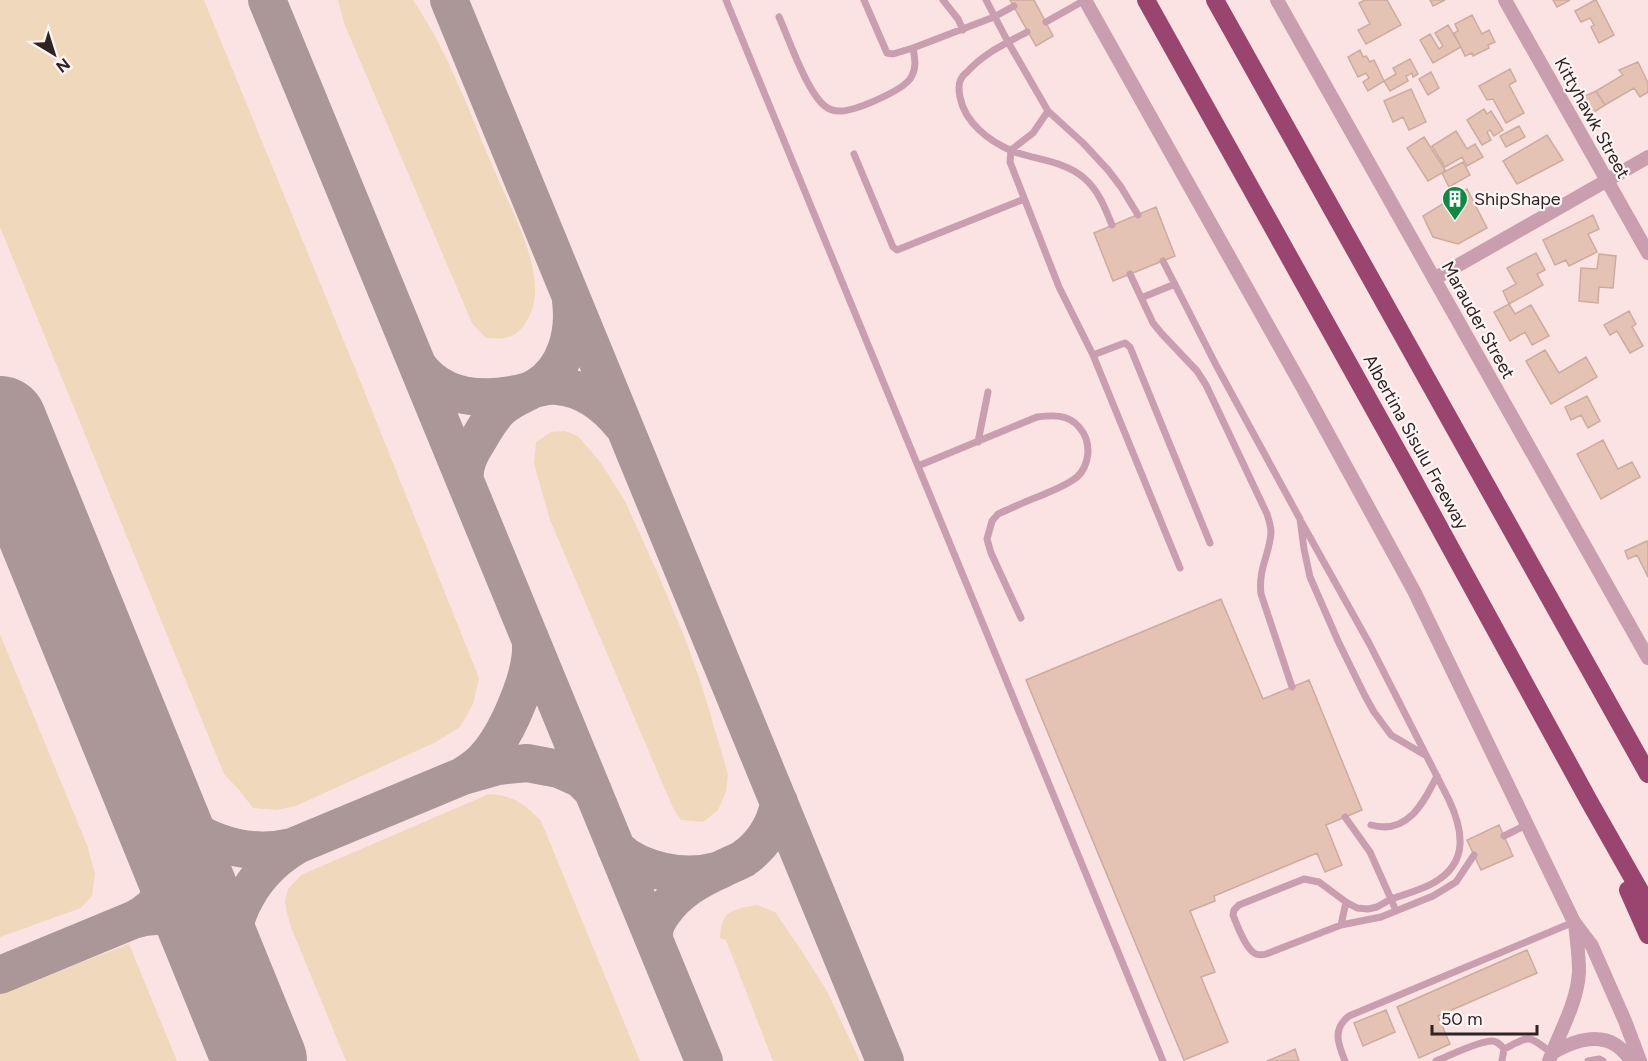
<svg xmlns="http://www.w3.org/2000/svg" width="1648" height="1061" font-family="Figtree,sans-serif">
	<style>
		.green { fill: #f0d8bc }
		.lines { fill: none; stroke-linecap: round; stroke-linejoin: round }
		.taxiway { stroke: #ab9797; stroke-width: 38 }
		.runway { stroke: #ab9797; stroke-width: 94 }
		.building { fill: #e4c3b5; stroke: #ccac9e; stroke-width: 1.5 }
		.service { stroke: #c99fb0; stroke-width: 7 }
		.minor { stroke: #c99fb0; stroke-width: 14 }
		.motorway { stroke: #9a456f; stroke-width: 18 }
		.labels { text-anchor: middle; stroke-width: 4.5; stroke-linejoin: round; paint-order: stroke }
		.street-label { font-size: 18px; fill: #312323; stroke: #fdf5f5 }
		.poi-label { font-size: 18px; fill: #312323; stroke: #fdf5f5; text-anchor: start }
	</style>
	<rect width="100%" height="100%" fill="#fbe3e3"/>
	<path class="green" d="M0,0H204L357,373L479,678L473,704L460,727L436,742L296,806L276,810L253,808L239,790L224,774L0,227Z
		M338,0H413C449,53 470,114 495,172C510,207 536,254 535,292C535,310 524,335 505,338C499,339 492,338 486,338L472,323L344,23Z
		M565,431L578,436L601,463L625,501L658,574L684,636L702,686L728,774L726,792L718,810L703,822L681,820L673,808L550,520L534,464L536,442L551,432Z
		M0,634L87,845L95,873L92,896L81,908L0,937Z
		M489,794C512,795 525,804 541,821L640,1061H346L291,927L287,913L285,901L288,889L301,875Z
		M757,905L775,912L801,950L827,991L860,1061H773L726,940L720,938C721,910 733,909 757,905Z
		M129,944L177,1061H0V994Z"/>
	<g class="lines">
		<path class="taxiway" d="M267,0L704,1061
			M449,0L885,1061
			M418,366C441,398 481,401 517,394C531,391 543,384 557,386C584,388 606,405 622,425
			M465,481C463,466 469,454 477,442C484,430 491,417 501,408C512,398 525,394 537,387C566,369 575,333 571,301
			M133,750C140,766 147,782 157,796C187,838 241,859 292,847L463,776L498,766L527,763L559,769L581,779L593,791
			M464,775C473,770 482,763 489,754C508,731 537,667 530,638
			M616,848C639,871 685,880 716,871
			M133,920C160,911 190,917 208,942C216,954 221,970 227,984
			M655,942C652,930 656,922 663,912C678,891 699,879 722,869C729,865 736,863 743,859C762,846 776,825 779,802
			M0,975L133,920C160,908 176,881 170,851C167,833 158,814 152,797
			M261,1061C252,1037 240,1012 234,987C220,930 247,874 297,845"/>
		<path class="runway" d="M0,423L260,1061"/>
	</g>
	<path class="building" d="M1010,0H1034L1053,36L1036,46Z
		M1365,0H1387L1401,25L1366,44L1358,30L1370,24L1359,3Z
		M1430,0H1445L1433,6Z
		M1553,0H1570L1557,7Z
		M1595,0H1596L1614,35L1599,43L1591,27L1594,25L1590,18L1581,22L1575,11Z
		M1472,15L1482,34L1489,30L1495,42L1488,45L1489,48L1473,56L1472,53L1465,56L1454,33L1458,31L1455,24Z
		M1448,25L1461,47L1433,63L1420,40L1430,34L1439,49L1443,46L1435,33Z
		M1360,50L1363,57L1366,56L1370,62L1374,60L1384,81L1368,91L1363,82L1369,78L1366,73L1358,77L1348,57Z
		M1410,59L1418,74L1413,77L1412,73L1406,76L1408,81L1390,91L1384,81L1396,74L1393,68Z
		M1638,62L1648,83V92L1640,97L1634,88L1605,105L1596,91L1623,75L1619,70Z
		M1510,69L1516,81L1509,85L1524,113L1506,123L1493,99L1487,100L1479,86Z
		M1431,72L1439,88L1428,95L1419,79Z
		M1411,89L1426,122L1409,130L1403,117L1393,122L1384,101Z
		M1596,91L1605,105L1591,114L1581,98Z
		M1484,109L1487,114L1491,111L1503,130L1494,136L1490,130L1487,132L1491,140L1482,145L1467,120Z
		M1519,126L1525,137L1506,147L1500,136Z
		M1456,131L1467,149L1475,144L1483,157L1467,166L1462,157L1445,167L1432,146Z
		M1547,135L1563,160L1517,184L1503,161Z
		M1424,137L1445,170L1442,173L1428,181L1407,148Z
		M1463,162L1470,175L1449,187L1442,173Z
		M1467,189L1487,228L1458,244L1433,237L1423,216Z
		M1156,207L1175,256L1113,281L1094,233Z
		M1593,215L1599,229L1588,234L1597,252L1569,266L1566,260L1555,265L1543,240Z
		M1536,253L1545,270L1537,274L1543,285L1509,304L1503,291L1516,284L1507,268Z
		M1599,254L1616,256L1613,288L1599,287L1598,303L1579,301L1581,268L1597,269Z
		M1509,304L1515,314L1531,305L1549,336L1532,345L1525,332L1510,341L1494,312Z
		M1629,311L1636,324L1632,327L1643,346L1630,353L1617,331L1610,335L1604,325Z
		M1545,350L1559,373L1586,357L1597,377L1551,404L1526,361Z
		M1587,396L1600,421L1588,428L1581,415L1571,420L1565,407Z
		M1603,440L1618,469L1632,462L1640,477L1601,499L1577,454Z
		M1647,541L1648,542V577L1637,555L1628,559L1625,551Z
		M1221,599L1263,699L1309,680L1362,810L1326,825L1342,865L1325,872L1317,853L1214,896L1215,901L1190,911L1215,972L1201,977L1228,1042L1184,1060L1026,680Z
		M1499,825L1513,856L1481,870L1467,840Z
		M1527,950L1537,973L1438,1016L1450,1044L1419,1058L1397,1007Z
		M1386,1010L1395,1032L1363,1046L1354,1023Z
		M1295,1049L1299,1061H1267L1289,1052Z"/>
	<g class="lines">
		<path class="service" d="M726,0L1163,1061
			M864,0L887,53L893,54L913,48
			M943,0L958,19L963,30
			M986,0L1008,42L1048,111L1083,143L1108,170L1121,187L1138,215
			M779,17C789,39 807,93 826,107C829,109 835,111 839,111C854,112 901,91 910,79C917,69 915,59 913,48L994,17L1014,6
			M1046,22L1085,0
			M1027,32C1005,44 984,53 967,72C965,74 962,76 961,79C958,84 959,92 960,97C965,123 989,141 1012,151C1036,160 1065,161 1084,178C1099,191 1105,208 1112,225
			M1048,111L1033,133L1011,150L1010,162L1059,287L1093,355L1180,568
			M854,154L893,247L897,250L1024,199
			M1163,261L1216,365L1300,519L1304,549L1310,577L1338,641L1365,696L1374,712L1391,735L1425,755
			M1130,274L1153,323L1162,334L1197,371L1206,385L1267,514C1269,520 1271,527 1271,533C1269,556 1258,569 1261,594L1292,687
			M1141,298L1175,284
			M1093,355L1122,344L1125,343L1130,347L1210,543
			M978,442L988,392
			M918,466L1037,417C1053,415 1068,414 1079,427C1086,435 1088,442 1088,453C1087,462 1084,471 1077,477C1066,486 1053,490 1040,496C1026,501 1012,508 998,514L992,521L987,539L991,553L1021,618
			M1302,523L1369,643L1449,800C1463,830 1469,862 1435,882C1422,890 1405,894 1391,899L1370,852L1345,817
			M1371,825C1407,835 1423,804 1437,776
			M1504,836L1528,824
			M1396,911L1391,899L1377,907L1368,909L1357,908L1346,902L1319,882L1304,879L1239,905L1234,910L1233,915C1237,925 1246,950 1256,954C1259,955 1263,955 1266,954L1341,925L1381,917L1433,896L1456,882L1474,855
			M1341,925L1346,902
			M1504,1049C1532,1035 1527,1035 1552,1053
			M1345,1061C1338,1044 1332,1029 1349,1016L1574,922
			M1436,1061C1449,1056 1478,1041 1492,1041C1497,1041 1501,1045 1504,1049L1502,1061
			M1588,1061L1599,1059L1603,1061"/>
		<path class="minor" d="M1085,0L1303,388L1414,591L1574,922L1592,946L1625,1021L1640,1061
			M1277,0L1648,658
			M1505,0L1648,253
			M1434,279L1648,157
			M1552,1053C1580,1037 1611,1029 1631,1061
			M1549,1061C1560,1031 1577,1004 1579,972C1579,956 1577,940 1575,924"/>
		<path class="motorway" d="M1146,0L1409,472L1589,801L1648,905
			M1215,0L1648,774
			M1628,890L1648,935"/>
	</g>
	<defs>
		<symbol id="building-pin" viewBox="-11 -11 22 30"><path d="M0 17L-7.5 6A9.5 9.5 0 1 1 7.5 6Z" fill="#108944" stroke="#fdf5f5"/><path d="M-4-6H4V6H1V3H-1V6H-4ZM-2.5-4.3h1.7v1.8h-1.7ZM.8-4.3h1.7v1.8H.8ZM-2.5-1h1.7V.8h-1.7ZM.8-1h1.7V.8H.8Z" fill="#fff"/></symbol>
	</defs>
	<g fill-rule="evenodd">
		<use href="#building-pin" x="1440" y="184" width="30" height="40"/>
	</g>
	<g class="labels">
		<g class="street-label">
			<text transform="translate(1592 118) rotate(61)" y="6">Kittyhawk Street</text>
			<text transform="translate(1478 320) rotate(61)" y="6">Marauder Street</text>
			<text transform="translate(1416 442) rotate(61)" y="6">Albertina Sisulu Freeway</text>
		</g>
		<g class="poi-label">
			<text x="1474" y="205">ShipShape</text>
		</g>
	</g>
	<g transform="translate(54 54) rotate(142)" stroke="#fdf5f5" stroke-width="4.5" paint-order="stroke">
	<path d="M0-4.5L10 22L0 15L-10 22Z" fill="#312323"/>
	<text y="-9" font-size="16" font-weight="bold" text-anchor="middle" fill="#312323">N</text>
	</g>
	<path d="M1432 1025v9h105v-9" fill="none" stroke="#312323" stroke-width="3"/>
	<text x="1441" y="1025" font-size="18" fill="#312323" stroke="#fdf5f5" stroke-width="4.5" paint-order="stroke">50 m</text>
</svg>
